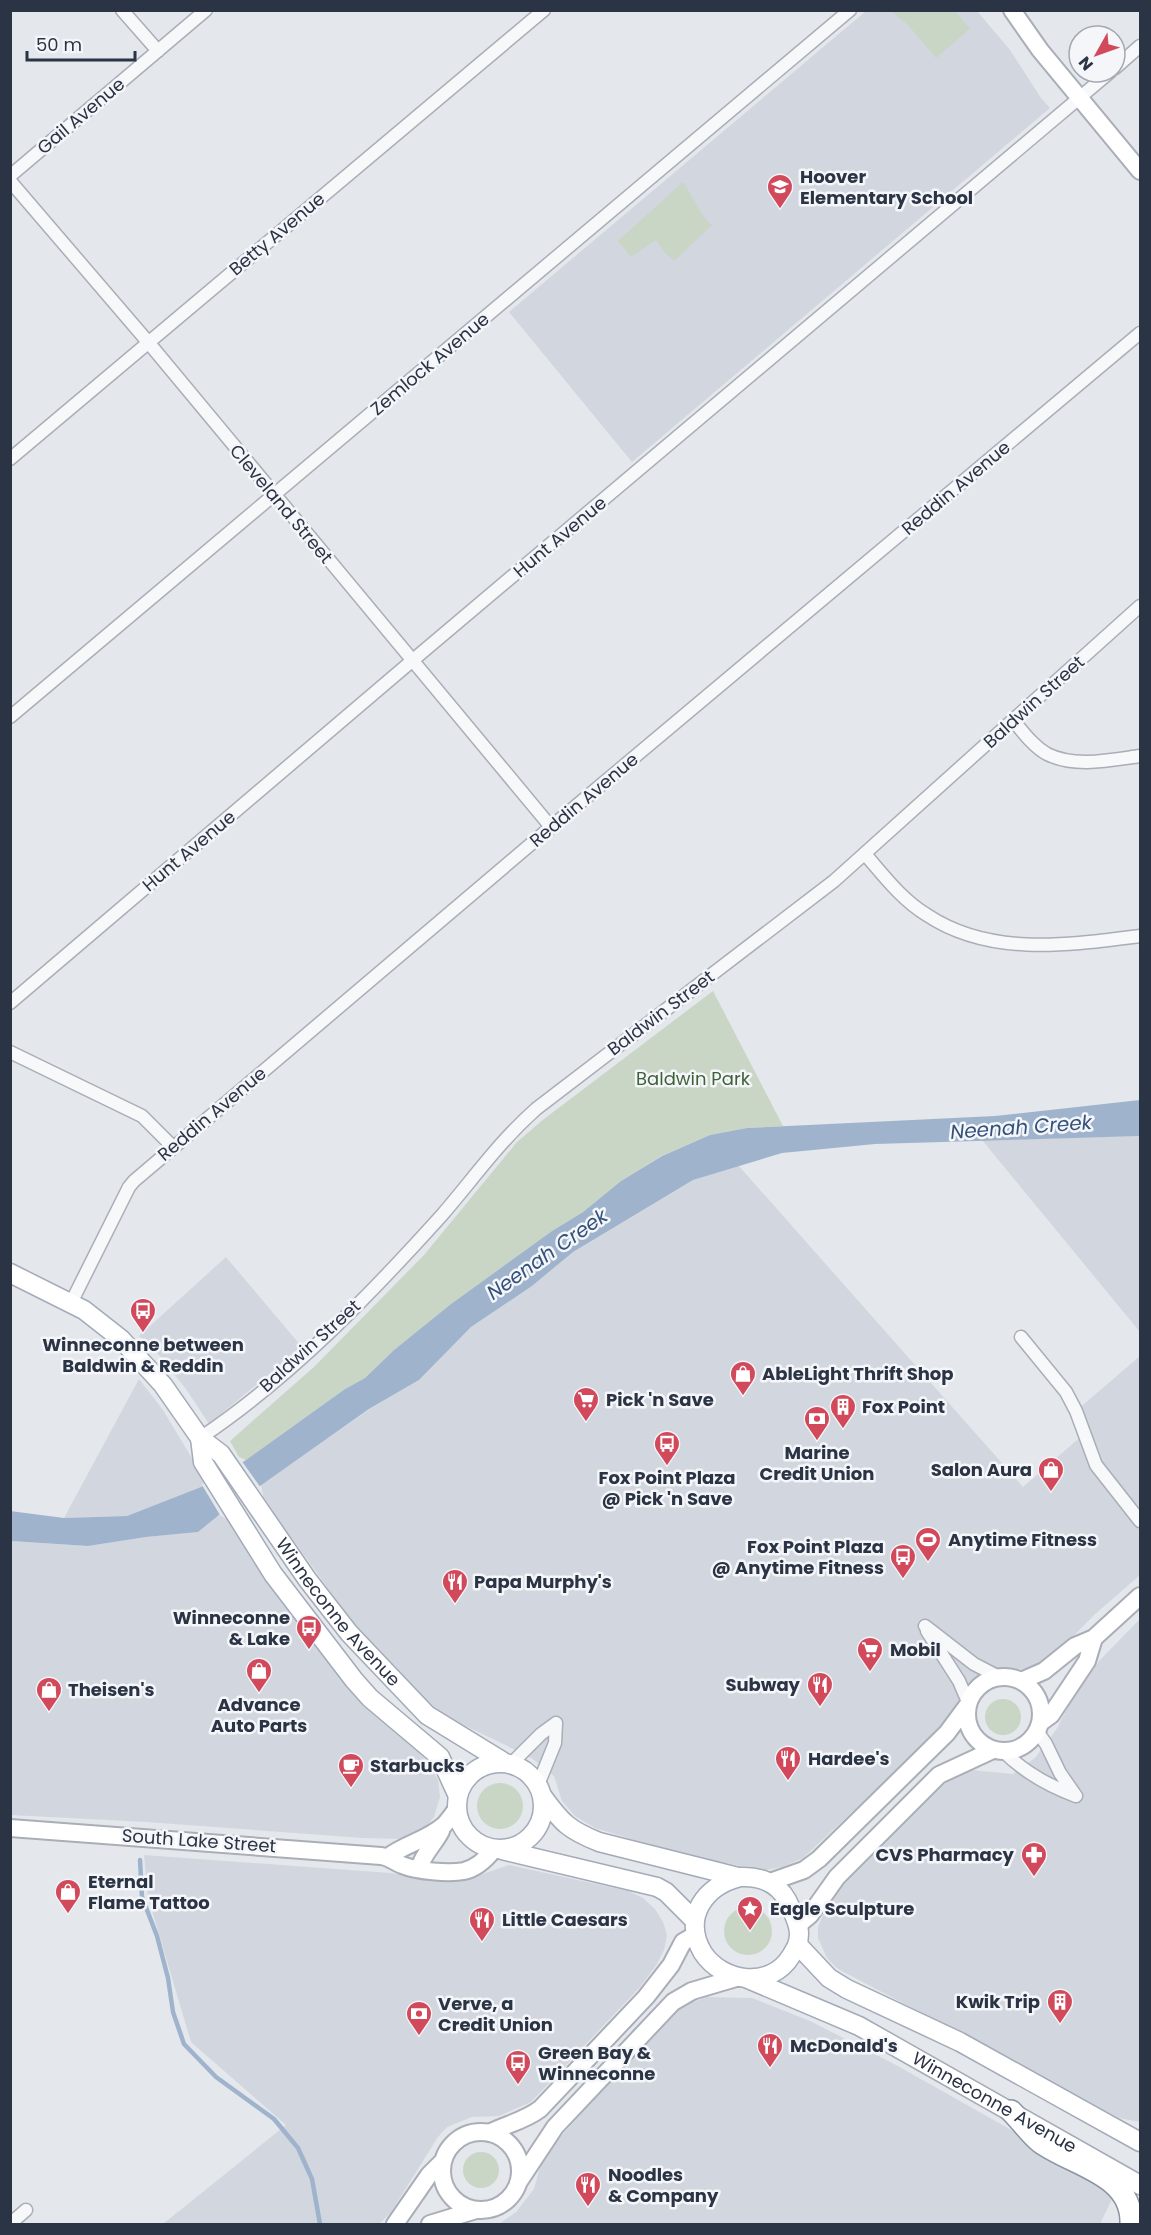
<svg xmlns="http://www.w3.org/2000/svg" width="1151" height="2235" font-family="Poppins,sans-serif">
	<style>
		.built { fill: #d2d6de }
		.green { fill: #c9d6c5 }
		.water { fill: #9fb4cc }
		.pier { fill: #e4e7ec }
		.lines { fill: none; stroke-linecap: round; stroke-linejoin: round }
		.stream { stroke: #9fb4cc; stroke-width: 4.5 }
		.street-casing { stroke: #a9aeb7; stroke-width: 15 }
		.secondary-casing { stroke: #a9aeb7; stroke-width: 20 }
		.primary-casing { stroke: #a3abb8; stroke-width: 21 }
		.highway-casing { stroke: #8b94a3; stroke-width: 24 }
		.street { stroke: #f7f8fa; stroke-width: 12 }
		.secondary { stroke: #fff; stroke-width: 16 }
		.primary { stroke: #fff; stroke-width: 18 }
		.highway { stroke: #fff; stroke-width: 21 }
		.labels { text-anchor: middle; stroke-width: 5; stroke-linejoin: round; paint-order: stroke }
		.street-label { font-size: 18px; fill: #2b3445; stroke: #f4f6f9 }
		.poi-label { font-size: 18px; font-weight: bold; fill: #2b3445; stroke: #f4f6f9; text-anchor: start }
		.park-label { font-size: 18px; fill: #3f6138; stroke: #f4f6f9 }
		.water-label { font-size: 20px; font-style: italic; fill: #34527a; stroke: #f4f6f9 }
	</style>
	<rect width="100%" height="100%" fill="#e4e7ec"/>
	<path class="built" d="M866,11H977L1010,50L1041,98L1050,108L632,462L509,312Z
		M1140,1136V1332L982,1140Z
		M738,1165L1023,1487L1084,1434L1076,1411L1140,1356V1575L1094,1615L1060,1650L1047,1661L1019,1670H1004L970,1682L949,1716L930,1739L803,1858L782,1867L766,1870L708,1860L638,1841L595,1828L575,1816L562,1801L554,1776L530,1757L449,1718L414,1692L348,1616L264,1500L261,1485L370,1409L419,1380L471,1327L532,1286L573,1252L693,1180Z
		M226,1257L302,1347L209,1424L186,1389L159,1355L139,1336Z
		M139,1379L163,1410L205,1480L201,1487L127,1516L64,1518Z
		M219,1515L227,1519L269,1583L325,1658L365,1703L400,1732L426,1760L438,1780L440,1797L434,1817L422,1831L405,1839L363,1838L146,1822L11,1815L10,1541L88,1546L146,1537L198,1532Z
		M1140,1619V2122L1119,2118L1059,2085L838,1969L827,1958L818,1938V1927L823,1915L830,1901L853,1871L941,1786L956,1776L972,1770L1013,1774L1035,1758L1056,1730L1076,1692L1099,1661Z
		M144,1855L390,1873L437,1879H468L509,1865L628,1891L643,1898L655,1909L663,1922L667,1935L664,1950L657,1964L640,1987L531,2102L499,2116L472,2117L447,2127L438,2137L391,2212L379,2224H163L286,2125L191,2042L148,1897Z
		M707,1997L752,1998L810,2021L896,2065L1095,2177L1114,2195L1100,2224H499L516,2212L534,2189L540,2167L556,2142L620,2070L672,2015L687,2004Z"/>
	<path class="green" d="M891,11H955L970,29L936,58L908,25Z
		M683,182C693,196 698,213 712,225L674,261L666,254L656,240L631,257L618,241Z
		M713,991L783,1126L747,1128L710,1135L661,1156L621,1181L583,1212L552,1231L451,1304L394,1350L365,1378L345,1389L246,1460L239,1457L230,1441L314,1367L424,1255L517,1142L544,1119Z
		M985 1717a18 18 0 1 1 36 0a18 18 0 1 1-36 0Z
		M477 1806a23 23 0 1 1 46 0a23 23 0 1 1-46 0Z
		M724 1931a24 24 0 1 1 48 0a24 24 0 1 1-48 0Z
		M463 2170a18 18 0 1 1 36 0a18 18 0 1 1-36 0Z"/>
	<path class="water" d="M1140,1100V1136L875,1144L782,1153L693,1180L573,1252L532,1286L471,1327L419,1380L369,1409L219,1515L198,1532L146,1537L88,1546L11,1541L10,1511L64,1518L127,1516L201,1487L246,1460L345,1389L365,1378L394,1350L451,1304L552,1231L583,1212L621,1181L662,1156L710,1135L747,1128L995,1116Z"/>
	<path class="pier" d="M241,1460L261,1488L220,1515L202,1485Z"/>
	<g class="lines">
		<path class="stream" d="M140,1860L142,1897L157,1936L168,1978L173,2012L184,2044L216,2077L274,2119L298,2148L312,2179L320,2224"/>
		<defs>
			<path id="street" d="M122,10L158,51
				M1115,68L1140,46
				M10,176L206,10
				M10,181L148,342L551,827
				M10,459L544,10
				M10,717L850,10
				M1013,720C1023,732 1033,746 1047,754C1075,768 1111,760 1140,756
				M865,854C884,876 902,900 927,915C990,957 1069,945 1140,936
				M10,1003L413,660L1110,72
				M10,1052L142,1116L173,1147
				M71,1303L129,1187L134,1181L551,827L1140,333
				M1021,1337L1066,1392L1076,1411L1096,1465L1140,1521
				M200,1438C291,1377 369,1296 442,1215C474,1178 498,1143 536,1109L834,881L1140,606
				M925,1626L974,1664L999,1677
				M927,1631L959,1681L968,1702
				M1037,1731L1046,1744L1060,1773L1076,1796
				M1003,1751C1023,1771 1049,1786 1076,1796
				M512,1763L541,1734L556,1723
				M538,1785L555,1743L556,1723
				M10,2224L26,2210"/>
			<path id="secondary" d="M1012,10L1040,50L1140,171
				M967 1714a37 37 0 1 1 74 0a37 37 0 1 1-74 0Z
				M1021,1681L1044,1671L1075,1646L1094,1638L1140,1596
				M1040,1723L1051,1715L1087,1661L1094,1638
				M10,1828L381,1856C390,1857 394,1862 402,1865C416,1871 449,1874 464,1871C477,1868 487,1858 494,1849
				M388,1857C405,1844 427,1840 444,1825C448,1821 452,1815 456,1810
				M419,1869C423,1853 434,1845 441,1831
				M770,1882L804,1870L819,1859L947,1733L967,1706
				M798,1925L810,1915L837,1877L939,1775L993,1750
				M442 2171a39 39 0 1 1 78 0a39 39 0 1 1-78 0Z
				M489,2133C507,2124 524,2121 540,2109L646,1997L671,1965L683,1942L695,1935
				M518,2183L555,2127L673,2002L692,1991L736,1978
				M395,2224L429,2175L443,2161
				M430,2224L476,2210"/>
			<g id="primary">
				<path id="s1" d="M10,1273L84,1310L121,1339L163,1385L200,1438L221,1454L307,1579L349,1633L427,1715L502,1761"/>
				<path d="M200,1438L203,1462L273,1574L354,1680L370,1698L440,1757L457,1794"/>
				<circle cx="500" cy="1806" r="43"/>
				<path d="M543,1797C562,1823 569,1830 599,1842L738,1877"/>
				<path d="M502,1850L657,1887L666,1892L694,1920"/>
				<path d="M740,1877C759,1876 777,1882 787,1900C792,1911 799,1922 799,1934C799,1943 796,1948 791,1956C771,1989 723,1983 703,1953C682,1918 704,1886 740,1877Z"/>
				<path d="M798,1945L829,1978L847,1989L960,2042L1140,2142"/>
				<path id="s2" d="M748,1979L859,2026L1140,2185"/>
			</g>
			<path id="highway" d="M1011,2111C1021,2121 1030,2134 1040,2142C1073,2166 1133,2174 1131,2224"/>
		</defs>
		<use href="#street" class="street-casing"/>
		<use href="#secondary" class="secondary-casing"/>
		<use href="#primary" class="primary-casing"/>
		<use href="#highway" class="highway-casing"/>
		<use href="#street" class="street"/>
		<use href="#secondary" class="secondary"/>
		<use href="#primary" class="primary"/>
		<use href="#highway" class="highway"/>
	</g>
	<defs>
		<symbol id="school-pin" viewBox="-11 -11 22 30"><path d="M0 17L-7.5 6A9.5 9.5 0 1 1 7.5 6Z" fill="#d1495b" stroke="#f4f6f9"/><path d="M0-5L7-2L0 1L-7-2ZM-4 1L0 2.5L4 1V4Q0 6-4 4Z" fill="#fff"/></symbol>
		<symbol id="bus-pin" viewBox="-11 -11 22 30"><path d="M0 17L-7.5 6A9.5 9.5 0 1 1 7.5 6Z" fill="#d1495b" stroke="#f4f6f9"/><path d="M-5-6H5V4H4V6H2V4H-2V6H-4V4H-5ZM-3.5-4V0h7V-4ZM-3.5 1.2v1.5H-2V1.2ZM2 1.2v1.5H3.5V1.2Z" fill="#fff"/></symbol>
		<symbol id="shop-pin" viewBox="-11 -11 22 30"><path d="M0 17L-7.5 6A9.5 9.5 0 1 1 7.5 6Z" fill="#d1495b" stroke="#f4f6f9"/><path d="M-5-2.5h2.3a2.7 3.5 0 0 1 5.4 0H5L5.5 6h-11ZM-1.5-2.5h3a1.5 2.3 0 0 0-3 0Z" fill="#fff"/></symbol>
		<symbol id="supermarket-pin" viewBox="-11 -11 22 30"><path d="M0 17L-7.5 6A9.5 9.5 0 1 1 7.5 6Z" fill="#d1495b" stroke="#f4f6f9"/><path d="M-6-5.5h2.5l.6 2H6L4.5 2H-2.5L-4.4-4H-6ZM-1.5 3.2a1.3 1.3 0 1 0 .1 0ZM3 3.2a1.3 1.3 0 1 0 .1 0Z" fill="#fff"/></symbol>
		<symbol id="building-pin" viewBox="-11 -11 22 30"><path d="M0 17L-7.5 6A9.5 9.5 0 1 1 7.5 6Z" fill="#d1495b" stroke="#f4f6f9"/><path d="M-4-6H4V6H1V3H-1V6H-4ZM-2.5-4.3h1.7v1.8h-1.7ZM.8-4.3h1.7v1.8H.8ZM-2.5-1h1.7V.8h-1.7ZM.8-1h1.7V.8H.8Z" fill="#fff"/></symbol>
		<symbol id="bank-pin" viewBox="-11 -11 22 30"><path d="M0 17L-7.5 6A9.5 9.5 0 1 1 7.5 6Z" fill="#d1495b" stroke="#f4f6f9"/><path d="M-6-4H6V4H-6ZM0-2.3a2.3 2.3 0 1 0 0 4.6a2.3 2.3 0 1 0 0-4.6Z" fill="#fff"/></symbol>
		<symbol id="stadium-pin" viewBox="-11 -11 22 30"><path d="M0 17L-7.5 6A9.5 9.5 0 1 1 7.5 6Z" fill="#d1495b" stroke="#f4f6f9"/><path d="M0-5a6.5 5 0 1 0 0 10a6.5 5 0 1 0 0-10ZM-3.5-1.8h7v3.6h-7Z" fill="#fff"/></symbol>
		<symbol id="restaurant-pin" viewBox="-11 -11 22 30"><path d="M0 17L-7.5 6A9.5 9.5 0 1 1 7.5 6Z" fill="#d1495b" stroke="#f4f6f9"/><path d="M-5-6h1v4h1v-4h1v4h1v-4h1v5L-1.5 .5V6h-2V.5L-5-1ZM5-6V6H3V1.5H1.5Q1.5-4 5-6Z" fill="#fff"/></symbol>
		<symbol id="cafe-pin" viewBox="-11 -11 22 30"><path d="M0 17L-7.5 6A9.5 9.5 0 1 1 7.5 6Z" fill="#d1495b" stroke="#f4f6f9"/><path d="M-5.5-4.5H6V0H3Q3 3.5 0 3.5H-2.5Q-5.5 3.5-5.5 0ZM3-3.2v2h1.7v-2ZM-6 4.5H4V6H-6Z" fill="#fff"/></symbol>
		<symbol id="pharmacy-pin" viewBox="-11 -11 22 30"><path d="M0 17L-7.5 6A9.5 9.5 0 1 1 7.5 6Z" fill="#d1495b" stroke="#f4f6f9"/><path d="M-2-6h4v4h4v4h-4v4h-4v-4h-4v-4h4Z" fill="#fff"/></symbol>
		<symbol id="sight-pin" viewBox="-11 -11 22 30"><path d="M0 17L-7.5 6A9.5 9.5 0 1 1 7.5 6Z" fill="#d1495b" stroke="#f4f6f9"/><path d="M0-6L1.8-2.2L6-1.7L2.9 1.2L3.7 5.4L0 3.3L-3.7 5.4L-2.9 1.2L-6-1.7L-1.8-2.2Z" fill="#fff"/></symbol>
	</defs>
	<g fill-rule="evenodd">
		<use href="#school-pin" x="765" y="172" width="30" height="40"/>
		<use href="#bus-pin" x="128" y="1296" width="30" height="40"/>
		<use href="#shop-pin" x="728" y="1359" width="30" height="40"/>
		<use href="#supermarket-pin" x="571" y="1385" width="30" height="40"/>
		<use href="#building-pin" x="828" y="1392" width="30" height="40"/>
		<use href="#bank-pin" x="802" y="1404" width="30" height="40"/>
		<use href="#bus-pin" x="652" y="1429" width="30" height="40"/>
		<use href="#shop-pin" x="1036" y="1455" width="30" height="40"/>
		<use href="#stadium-pin" x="913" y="1525" width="30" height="40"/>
		<use href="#bus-pin" x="888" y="1542" width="30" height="40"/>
		<use href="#restaurant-pin" x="440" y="1567" width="30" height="40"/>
		<use href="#bus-pin" x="294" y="1613" width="30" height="40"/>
		<use href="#supermarket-pin" x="855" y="1635" width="30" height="40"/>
		<use href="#shop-pin" x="244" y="1656" width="30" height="40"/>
		<use href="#restaurant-pin" x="805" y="1670" width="30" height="40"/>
		<use href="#shop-pin" x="34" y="1675" width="30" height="40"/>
		<use href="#restaurant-pin" x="773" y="1744" width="30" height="40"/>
		<use href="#cafe-pin" x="336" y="1751" width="30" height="40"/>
		<use href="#pharmacy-pin" x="1019" y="1840" width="30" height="40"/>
		<use href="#shop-pin" x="53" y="1877" width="30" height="40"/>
		<use href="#sight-pin" x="735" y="1894" width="30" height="40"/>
		<use href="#restaurant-pin" x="467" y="1905" width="30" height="40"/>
		<use href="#building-pin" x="1045" y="1987" width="30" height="40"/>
		<use href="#bank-pin" x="404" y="1999" width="30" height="40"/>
		<use href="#restaurant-pin" x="755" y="2031" width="30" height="40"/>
		<use href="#bus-pin" x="503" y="2048" width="30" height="40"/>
		<use href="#restaurant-pin" x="573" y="2170" width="30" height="40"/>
	</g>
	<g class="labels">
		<g class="street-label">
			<text transform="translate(81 116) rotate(-40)" y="6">Gail Avenue</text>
			<text transform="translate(277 234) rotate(-40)" y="6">Betty Avenue</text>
			<text transform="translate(430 364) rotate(-40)" y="6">Zemlock Avenue</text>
			<text transform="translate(956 488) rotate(-40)" y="6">Reddin Avenue</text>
			<text transform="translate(281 504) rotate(50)" y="6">Cleveland Street</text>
			<text transform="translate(560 537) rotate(-40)" y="6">Hunt Avenue</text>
			<text transform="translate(1034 702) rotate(-42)" y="6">Baldwin Street</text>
			<text transform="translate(584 800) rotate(-40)" y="6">Reddin Avenue</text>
			<text transform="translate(189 851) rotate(-40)" y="6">Hunt Avenue</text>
			<text transform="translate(661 1013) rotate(-37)" y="6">Baldwin Street</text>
			<text transform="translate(212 1114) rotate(-40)" y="6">Reddin Avenue</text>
			<text transform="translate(310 1346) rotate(-42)" y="6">Baldwin Street</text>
			<text dy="6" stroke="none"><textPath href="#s1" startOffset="480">Winneconne Avenue</textPath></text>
			<text transform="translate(199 1841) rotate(4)" y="6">South Lake Street</text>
			<text dy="6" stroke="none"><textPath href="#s2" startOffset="276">Winneconne Avenue</textPath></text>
		</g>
		<g class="poi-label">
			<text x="800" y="183">Hoover<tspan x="800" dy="21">Elementary School</tspan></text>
			<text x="143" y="1351" text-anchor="middle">Winneconne between<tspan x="143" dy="21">Baldwin &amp; Reddin</tspan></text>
			<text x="762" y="1380">AbleLight Thrift Shop</text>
			<text x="606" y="1406">Pick 'n Save</text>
			<text x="862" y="1413">Fox Point</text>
			<text x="817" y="1459" text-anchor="middle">Marine<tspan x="817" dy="21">Credit Union</tspan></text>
			<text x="1032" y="1476" text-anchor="end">Salon Aura</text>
			<text x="667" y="1484" text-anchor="middle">Fox Point Plaza<tspan x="667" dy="21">@ Pick 'n Save</tspan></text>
			<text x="948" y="1546">Anytime Fitness</text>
			<text x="884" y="1553" text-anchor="end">Fox Point Plaza<tspan x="884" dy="21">@ Anytime Fitness</tspan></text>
			<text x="474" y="1588">Papa Murphy's</text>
			<text x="290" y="1624" text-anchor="end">Winneconne<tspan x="290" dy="21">&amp; Lake</tspan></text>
			<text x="890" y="1656">Mobil</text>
			<text x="800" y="1691" text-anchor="end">Subway</text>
			<text x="68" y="1696">Theisen's</text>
			<text x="259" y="1711" text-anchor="middle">Advance<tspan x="259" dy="21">Auto Parts</tspan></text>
			<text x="808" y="1765">Hardee's</text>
			<text x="370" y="1772">Starbucks</text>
			<text x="1014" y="1861" text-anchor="end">CVS Pharmacy</text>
			<text x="88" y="1888">Eternal<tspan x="88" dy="21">Flame Tattoo</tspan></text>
			<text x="770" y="1915">Eagle Sculpture</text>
			<text x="502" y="1926">Little Caesars</text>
			<text x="1040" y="2008" text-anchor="end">Kwik Trip</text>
			<text x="438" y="2010">Verve, a<tspan x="438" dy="21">Credit Union</tspan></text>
			<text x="790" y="2052">McDonald's</text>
			<text x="538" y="2059">Green Bay &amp;<tspan x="538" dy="21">Winneconne</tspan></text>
			<text x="608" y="2181">Noodles<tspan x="608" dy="21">&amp; Company</tspan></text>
		</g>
		<g class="park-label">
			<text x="693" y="1085">Baldwin Park</text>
		</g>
		<g class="water-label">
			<text transform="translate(1021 1127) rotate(-4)" y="7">Neenah Creek</text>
			<text transform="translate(547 1254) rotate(-35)" y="7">Neenah Creek</text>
		</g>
	</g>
	<rect width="1151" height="2235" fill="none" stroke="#2b3445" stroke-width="24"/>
	<g transform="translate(1097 54) rotate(230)"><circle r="28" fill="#f4f6f9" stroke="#a4a8b1" stroke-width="1.5"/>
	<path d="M0-4.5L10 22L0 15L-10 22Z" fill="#d1495b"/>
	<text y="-9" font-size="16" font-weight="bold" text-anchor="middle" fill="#2b3445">N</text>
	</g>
	<path d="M27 51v9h108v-9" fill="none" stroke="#2b3445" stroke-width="3"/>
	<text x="36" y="51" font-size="18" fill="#2b3445" stroke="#f4f6f9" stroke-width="4.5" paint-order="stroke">50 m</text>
</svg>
